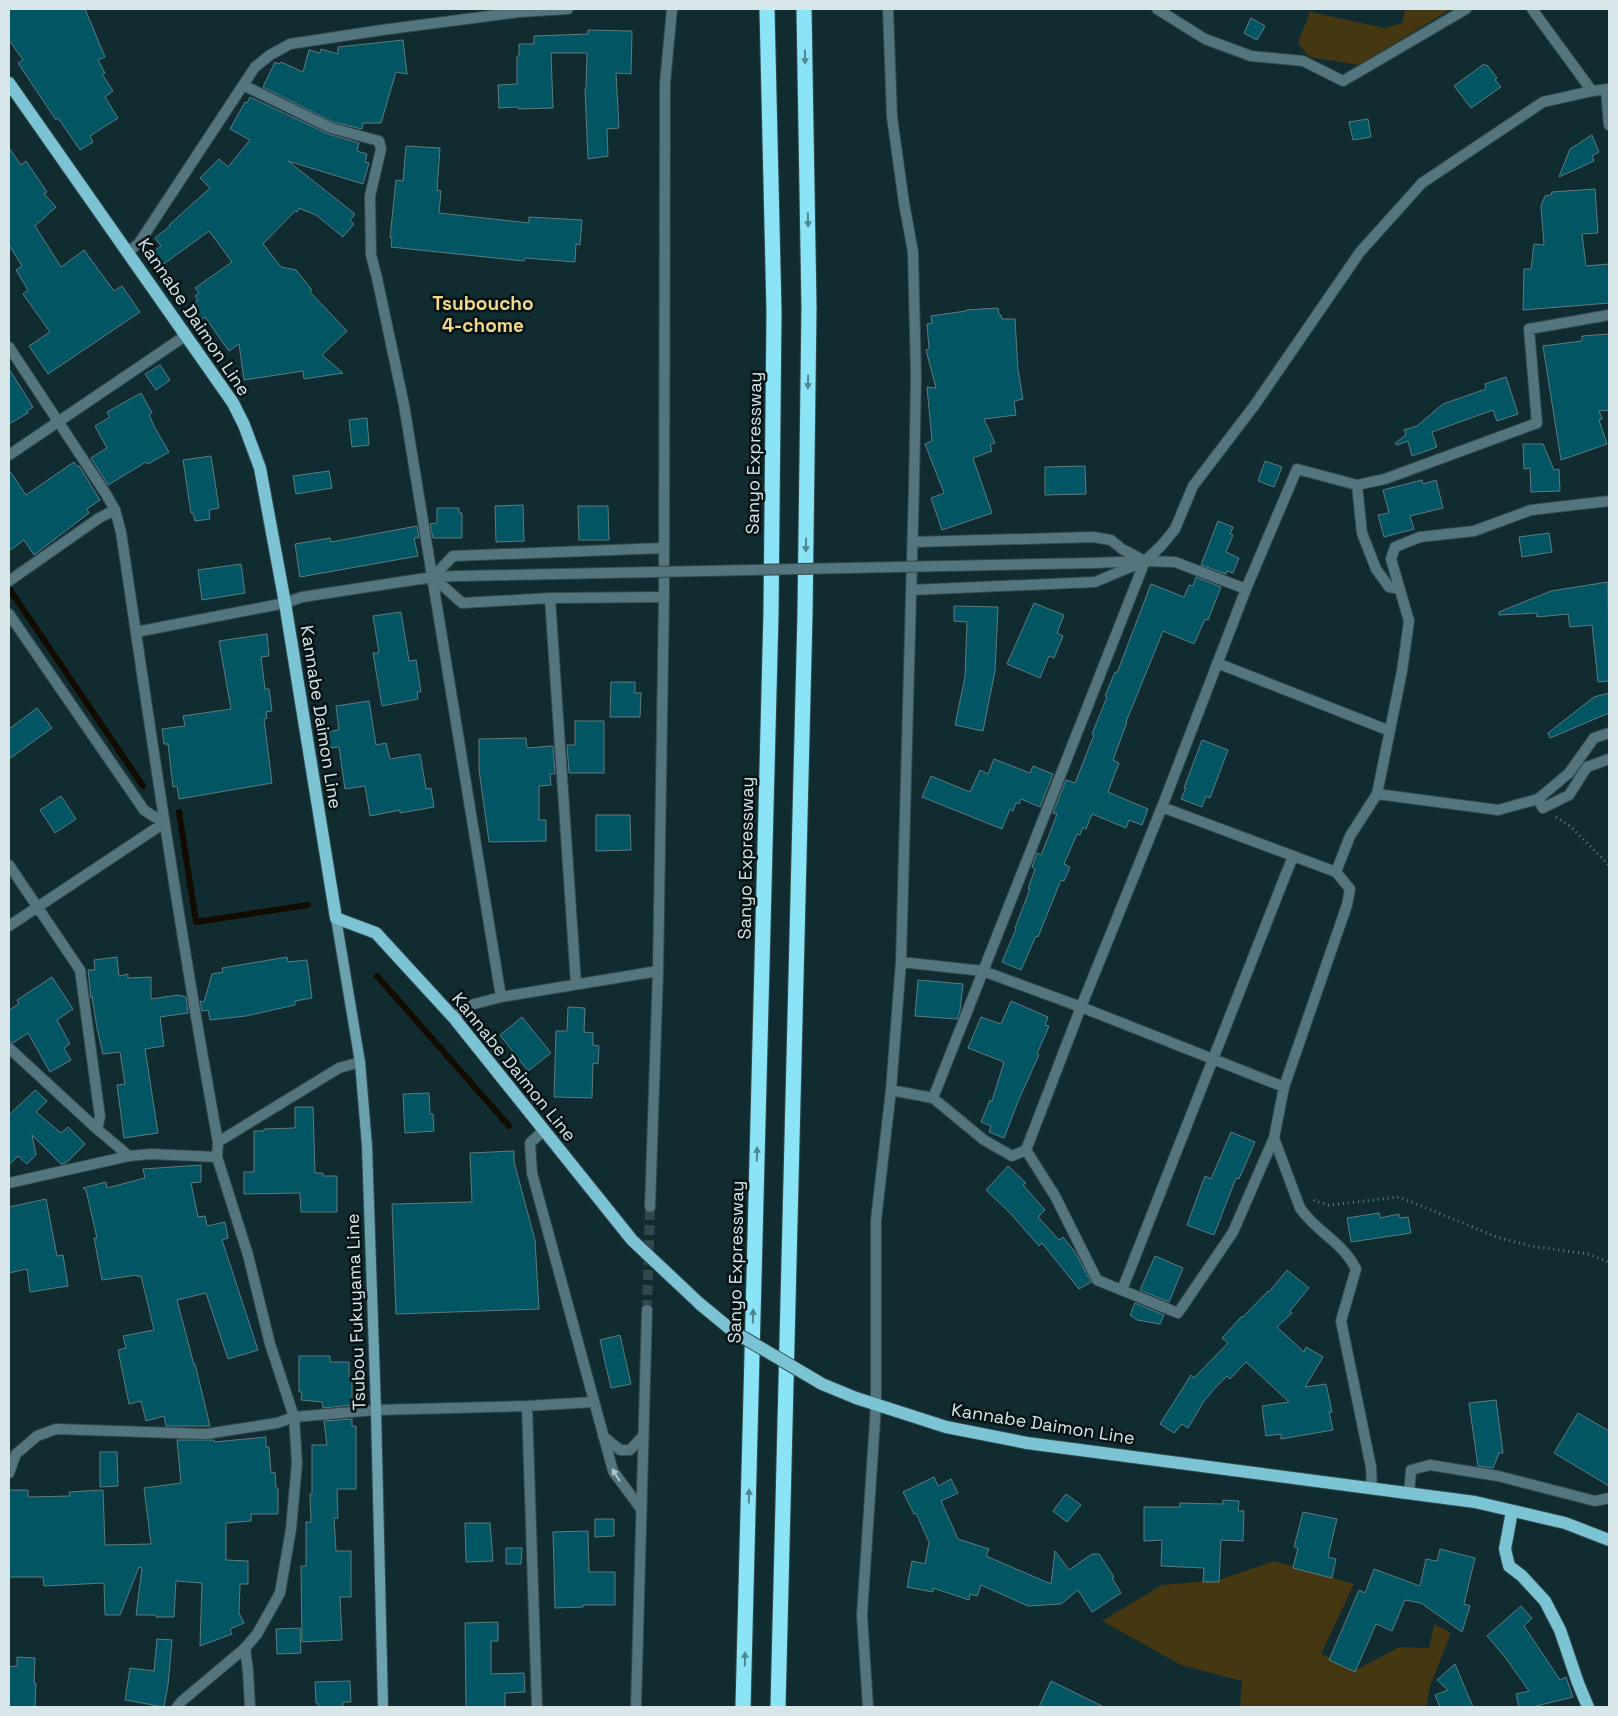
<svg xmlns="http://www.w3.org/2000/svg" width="1618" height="1716" font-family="'Space Grotesk',sans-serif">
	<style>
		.green { fill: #443711 }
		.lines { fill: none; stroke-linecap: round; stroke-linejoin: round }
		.stream { stroke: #120b00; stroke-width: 6 }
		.building { fill: #025562; stroke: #5e7b81 }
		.tertiary-tunnel { stroke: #2e484d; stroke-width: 10; stroke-dasharray: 10 5; stroke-linecap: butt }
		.minor-casing { stroke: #304a4e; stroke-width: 12 }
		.tertiary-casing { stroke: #304a4e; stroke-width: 12 }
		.secondary-casing { stroke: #304a4e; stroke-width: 12 }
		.primary-casing { stroke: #304a4e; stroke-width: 14 }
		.motorway-casing { stroke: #304a4e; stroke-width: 17 }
		.path { stroke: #62797d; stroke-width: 3; stroke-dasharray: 1 4; stroke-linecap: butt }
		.minor { stroke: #54757d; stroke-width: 10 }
		.tertiary { stroke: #54757d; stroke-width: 10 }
		.secondary { stroke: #6ba2ae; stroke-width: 10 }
		.primary { stroke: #7cc4d4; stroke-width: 12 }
		.motorway { stroke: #8be4f6; stroke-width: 15 }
		.tertiary-bridge-casing { stroke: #304a4e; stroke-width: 12; stroke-linecap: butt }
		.primary-bridge-casing { stroke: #304a4e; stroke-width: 14; stroke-linecap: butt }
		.tertiary-bridge { stroke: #54757d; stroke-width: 10 }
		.primary-bridge { stroke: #7cc4d4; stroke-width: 12 }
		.oneway { fill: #508690 }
		.oneway2 { fill: #afc4c9 }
		.labels { text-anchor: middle; stroke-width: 5; stroke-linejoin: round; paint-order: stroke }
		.street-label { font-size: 18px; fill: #d6e6e9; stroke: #071214 }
		.neighbourhood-label { font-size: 19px; font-weight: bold; fill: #f3d88c; stroke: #071214 }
	</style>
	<rect width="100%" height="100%" fill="#102c31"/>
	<path class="green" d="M1405,9H1451L1359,65L1309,57L1298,43L1310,12L1385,28L1402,23Z
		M1274,1561L1354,1584L1321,1654L1358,1669L1399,1647L1429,1648L1434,1624L1451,1633L1430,1686L1426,1707H1240L1242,1681L1181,1665L1102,1621L1162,1585L1219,1580Z"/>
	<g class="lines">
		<path class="stream" d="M10,590L143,786
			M179,812L196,922L308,905
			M377,976L509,1126"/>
	</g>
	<path class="building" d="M9,9H85L105,57L98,60L105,73L102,74L113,91L105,97L118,118L90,136L93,142L80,150L58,118L56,120L18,63L23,60L9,40Z
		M1251,18L1265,26L1257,40L1244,33Z
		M588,30L632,31L631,74L616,73L619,128L607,129L608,156L588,159L585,89H586L587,53H551L553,108L518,109V107L499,108L498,85L517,84V56H519V44H534V36L588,34Z
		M403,40L407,74L396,72L381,123H363L362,129L333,122L263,87L275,62L279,64L281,62L303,72L309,50L320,53L321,49L338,54V47Z
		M1484,64L1486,66L1487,65L1497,78L1495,80L1501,87L1471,108L1454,86Z
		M250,97L328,134L359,143L357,151L367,154L365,162L369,163L363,184L288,161L355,214L350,220L354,224L343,237L316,215L299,208L297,212L295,211L263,244L281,267L296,270L312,290L310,292L347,331L322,355L343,373L304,379L303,371L244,380L239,344L229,351L205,317L200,321L190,306L198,300L195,296L199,293L195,288L232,262L209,231L161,266L153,252L161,246L155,238L170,226L169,225L210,188L200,178L219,159L228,167L250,140L230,129L245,102L247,103Z
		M1368,119L1371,137L1353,140L1349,122Z
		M1592,135L1599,152L1592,156L1594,161L1559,177L1570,149Z
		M406,146L440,148L437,190L441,191L439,213L529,223V217L582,220L580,245L576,244L575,262L525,258L524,261L391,247L392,238H390L396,180L403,181Z
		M9,148L21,165L26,161L47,192L44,194L56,207L35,226L61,267L84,250L114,291L122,286L140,312L48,374L29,346L50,332L23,294L28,290L16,270L22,266L9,245Z
		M1595,189L1598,233L1582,234L1586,266L1609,264V303L1523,310L1524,269H1531L1534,244L1544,245L1541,206L1545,196L1551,195L1552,192Z
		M998,308L999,315H1001L1002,319H1015L1018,370L1023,399L1014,401L1016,415L984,419L995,443L990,445L992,451L973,458L992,513L942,530L931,498L944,493L925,444L932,441L927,387L936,388L926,350L929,349L927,324L932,323L931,316L966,311V310Z
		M1609,334V410L1599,411L1602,419L1599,420L1607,444L1561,460L1543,346L1582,341V336Z
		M160,365L170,380L156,390L145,374Z
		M9,369L33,407L27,411L28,413L9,424Z
		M1506,377L1518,414L1497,421L1493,410L1432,432L1437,447L1412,456L1408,441L1397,445L1395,443L1406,435L1404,430L1417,426L1443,404L1486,389L1485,384Z
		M141,393L152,413L149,415L155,428L169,452L148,464L146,462L108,485L91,458L107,448L95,426L110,417L107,412Z
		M367,418L369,445L352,447L349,420Z
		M1523,444H1543L1554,470L1559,469L1560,491L1531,492L1530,468L1524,469Z
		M211,456L219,508L209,510L210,519L195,521L193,513H191L183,460Z
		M1265,461L1282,467L1274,487L1258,481Z
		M74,462L78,467L79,466L100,500L87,509L89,513L34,555L24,540L9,551V470L26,495Z
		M1085,466L1086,494L1045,495V467Z
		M329,471L332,488L296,494L293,476Z
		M1422,480L1423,484L1436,480L1443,508L1410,516L1414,529L1384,537L1378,515L1389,513L1383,490Z
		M523,505L524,541L496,542L495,506Z
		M578,506H608L609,540H579Z
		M437,508H459V513H462V538H433L430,524L437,523Z
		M1218,521L1233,527L1230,534L1233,535L1226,552L1239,558L1233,573L1227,571L1226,574L1201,565Z
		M417,526L419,538H414L418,556L300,577L295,544L330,538L331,542Z
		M1549,533L1552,552L1522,557L1519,537Z
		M241,564L245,593L202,600L198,570Z
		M1196,577L1221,587L1208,620L1205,619L1194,644L1163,631L1126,722H1127L1113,760L1119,763L1108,792L1148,809L1142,825L1129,820L1126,828L1092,814L1086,829L1083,827L1080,835L1077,834L1064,864L1070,867L1064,881L1061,880L1038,937L1036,936L1021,970L1002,962L1016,929L1015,928L1030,889H1028L1035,869L1032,867L1037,853L1041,855L1050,833L1057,814L1053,813L1066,780L1075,783L1094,735L1092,734L1107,697L1105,696L1115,672L1117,673L1151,584L1184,597L1189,585L1193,586Z
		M1608,582L1609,681L1598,682L1592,625L1570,627L1568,614L1537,617V613L1499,615V612L1551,591Z
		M1034,603L1064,615L1057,633L1063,636L1054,658L1049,656L1040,678L1007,664Z
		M954,606L998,607L995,671L983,731L955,725L965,677L967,622L954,621Z
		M401,612L409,661L416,660L421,692H417L418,699L382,706L373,653H379L373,616Z
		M267,634L269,656L261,657L265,689H269L272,711L266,712L267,718L264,719L272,783L179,799L177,786L173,787L168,744H164L162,729L185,726L183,716L231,709L219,641Z
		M611,682H635V693H641L640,717H610Z
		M1609,693V713L1550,738L1548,733L1594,697Z
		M369,701L376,745L386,743L390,759L420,754L426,789L431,788L434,807L400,813V810L370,816L365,786L345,789L339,747L328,748L326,732L339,730L336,706Z
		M37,708L52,728L9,759V729Z
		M575,721H604V773H569L567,745H575Z
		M526,738L527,748L553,746L555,774H550L551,785L539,786V820H546V841L489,842L479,770V739Z
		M1202,740L1228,750L1210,798L1206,796L1202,807L1181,799L1186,788H1184Z
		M994,759L1030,773L1033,766L1053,774L1040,807L1021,799L1019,804L1016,803L1013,811L1010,809L1002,829L922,797L931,776L970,792L980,770L988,774Z
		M61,796L76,819L55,833L40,810Z
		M596,815H630L631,850L596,851Z
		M117,957L119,976L128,974V978L151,977V999L178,995L186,997L188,1013L160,1017L164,1046L145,1049L158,1133L124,1138L117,1085L125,1084L120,1052L103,1054L97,1028L92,996L91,998L88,970H95L94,960Z
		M287,957L288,962L307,960L312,998L295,1001V1005L246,1016L210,1020L208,1010L202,1011L200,1001L204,1002L212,974L223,972L222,968Z
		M52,977L73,1009L57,1020L70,1044L64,1048L71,1060L50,1072L28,1033L13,1043L9,1041V1010L19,1004L17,1000Z
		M918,980L963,984L960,1010L957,1019L915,1016Z
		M1011,1001L1048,1017L1045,1025L1049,1026L1037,1054L1039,1055L1019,1099L1004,1138L989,1132L991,1126L981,1122L990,1100L992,1101L1004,1062L968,1048L981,1017L1001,1024Z
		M568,1007L585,1008L584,1032L593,1033V1045L599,1046L598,1064L593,1063L592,1098L554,1097L556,1031H567Z
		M522,1017L551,1053L528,1071L500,1035Z
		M35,1090L47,1101L36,1112L61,1133L68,1127L85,1144L66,1163L61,1164L32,1135L36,1155L27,1164L18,1156L9,1165V1115Z
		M429,1093L430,1114H433L434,1131L405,1133L403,1094Z
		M295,1107H313L315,1173H323V1176H337V1212H301L300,1193L244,1194V1172H254V1131H264V1129L295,1128Z
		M1231,1132L1255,1142L1239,1179L1236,1178L1214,1235L1187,1225L1205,1176L1211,1179Z
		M514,1151V1162L535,1240L539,1309L396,1314L392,1204L472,1202L470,1153Z
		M201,1165V1182L191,1183L198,1217L205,1216L207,1226L225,1222L228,1238L222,1240L258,1350L228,1359L206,1293L177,1300L194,1365L195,1364L210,1426H166L164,1416L146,1421L141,1401L129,1404L118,1350L126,1348L123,1336L154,1330L141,1276L138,1277L137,1275L102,1280L94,1238H97L86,1190L83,1188L106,1182L107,1188L145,1178L143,1169Z
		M1008,1166L1026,1183L1023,1185L1045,1210L1038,1217L1059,1240L1063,1237L1075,1252L1091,1282L1079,1289L1042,1243L1039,1246L1010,1213L986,1190Z
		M46,1199L57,1256L63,1255L68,1286L30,1292L27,1269L9,1273V1207Z
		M1379,1213L1380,1218L1399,1214L1400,1218L1408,1217L1411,1233L1351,1242L1347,1218Z
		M1155,1256L1183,1268L1169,1302L1140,1290Z
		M1287,1270L1309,1288L1290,1311L1292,1313L1277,1327L1304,1352L1306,1347L1323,1357L1305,1387L1326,1384L1332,1412H1329L1333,1430L1281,1439V1434L1266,1436L1262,1406L1289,1402L1246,1362L1230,1379L1227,1376L1215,1388L1204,1401L1188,1428L1182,1424L1174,1433L1160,1424L1191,1375L1194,1378L1228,1343L1222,1338L1242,1316L1243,1317L1268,1291L1269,1292Z
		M1135,1303L1164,1315L1160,1324L1137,1320L1130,1315Z
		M620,1335L631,1384L611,1388L600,1340Z
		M299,1356H330V1362H349V1377L352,1376V1405L323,1408L322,1402L301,1400L302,1392H299Z
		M1496,1400L1503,1453H1499L1493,1468L1478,1466L1469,1403Z
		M1578,1413L1609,1431V1486L1554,1453Z
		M352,1419V1426H356V1489H337L338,1518H334L336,1551H351V1597H340L342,1640L302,1642L301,1566H306V1522H311L310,1494H312V1445H327L324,1421Z
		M266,1437V1447H269L271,1473L275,1472L276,1488H278V1514H251V1521L226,1523V1560L248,1561V1584H240L239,1613L244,1623L230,1629L232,1634L200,1646L202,1583L176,1581L174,1617H156V1615H136L142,1568L139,1567L120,1615H105L104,1583L44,1586L43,1577H9V1490H28V1497L70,1496L69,1492L103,1490L105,1545L151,1544L144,1488L181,1483L177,1440H214V1442Z
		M100,1452H117L118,1486L100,1487Z
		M934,1477L938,1486L951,1479L958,1493L941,1501L958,1539L989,1549L986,1556L1051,1584L1055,1551L1069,1570L1092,1554H1099L1114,1577L1112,1578L1121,1593L1092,1612L1078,1590L1061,1604L1028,1606L981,1585L977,1596L970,1594L969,1600L933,1588V1592L907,1587L912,1561L925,1564L929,1542L916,1513L914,1514L903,1492Z
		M1066,1494L1081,1505L1067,1522L1053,1511Z
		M1223,1500L1239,1501L1238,1511H1244L1243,1541L1221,1540L1219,1582H1203L1204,1568L1161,1566L1162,1540L1144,1541V1507H1180V1503L1223,1504Z
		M1303,1512L1337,1519L1328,1557L1336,1559L1332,1578L1293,1568L1298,1548L1294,1547Z
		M595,1519H614V1536L595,1537Z
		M465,1523H490L493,1561L466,1562Z
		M588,1531L589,1572H615V1605H583V1607L555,1608L553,1532Z
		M506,1548H522L521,1564H506Z
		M1440,1549L1475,1558L1464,1604L1470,1606L1462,1632L1421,1603L1405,1600L1392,1631L1376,1624L1355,1672L1329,1660L1359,1590L1365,1593L1374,1569L1420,1586L1426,1559L1437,1561Z
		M1521,1606L1532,1618L1524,1626L1560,1680L1566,1677L1573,1697L1532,1707H1519L1516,1694L1529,1691L1505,1657L1487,1636Z
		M498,1622V1641H491V1674L524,1673L525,1692L505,1693V1707H466L465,1623Z
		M300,1628L301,1653L277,1654L276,1629Z
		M157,1639L172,1640L168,1685L164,1707L125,1700L130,1668L154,1671Z
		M17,1657L35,1658L34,1683H36L35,1707H9V1667L17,1666Z
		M1455,1664L1467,1693L1473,1707H1440L1435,1695L1448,1690L1437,1680Z
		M350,1681L351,1702H343V1707H318V1703H316L315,1682Z
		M1051,1681L1104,1707H1039Z"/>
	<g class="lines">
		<path class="tertiary-tunnel" d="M647,1310L650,1207"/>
		<defs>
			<path id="minor" d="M1157,9L1205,39L1251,56L1303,61L1343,81L1466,9
				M1532,9L1592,91
				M243,85L331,128L379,141L381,149L370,196L371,255L377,278L404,405L501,997
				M1606,90L1609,125
				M128,252L139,243L255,67L270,55L290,44L382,30L519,12L568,9
				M9,455L185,336
				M1357,485L1362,533L1376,569L1389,587L1400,589
				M433,577L462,603L550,598L664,597
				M9,581L99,518L115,510
				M1246,589L1297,469L1357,485L1385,479L1537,423L1529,329L1609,315
				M911,590L1095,582L1145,561L1175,562L1246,589L1162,807L1081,1007L1026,1150L1055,1196L1097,1280L1178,1313L1233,1232L1274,1138
				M550,598L576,984
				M9,614L144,810L164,823L9,926
				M136,632L285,603L302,597L433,577L453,556L664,548
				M1217,663L1390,731
				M1377,794L1402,671L1409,621L1391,559L1395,547L1420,537L1474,531L1531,510L1609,501
				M1538,799L1543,808L1569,795L1587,767L1609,759
				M1162,807L1336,872
				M9,865L80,970L100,1117L97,1129
				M901,962L983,971L1081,1007L1284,1087L1274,1138L1300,1208C1316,1232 1342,1241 1356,1269L1341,1321L1371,1467L1372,1489
				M454,1018L467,1006L501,997L658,971
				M9,1048L97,1129L129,1156L151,1154L217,1157
				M1284,1087L1347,905L1350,889L1336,872L1350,836L1377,794L1498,810L1538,799L1569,773L1594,738L1609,733
				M891,1090L933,1098L1145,561L1122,549L1111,540L1093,537L913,542
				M933,1098L984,1140L1012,1156L1026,1150
				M218,1142L339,1068L360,1062
				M9,1183L129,1156
				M1122,1290L1293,856
				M876,1405V1220L891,1090L901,962L914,486L916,376L913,252L904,203L892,117L888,9
				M527,1406L537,1707
				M9,1473L16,1454L37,1436L56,1429L206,1434L277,1423L294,1417L376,1410L527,1406L593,1402
				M1409,1494L1411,1470L1430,1465L1498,1476L1595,1501L1609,1498
				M245,1648L248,1671L250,1707"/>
			<path id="tertiary" d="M9,347L106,494L115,510L121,532C151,735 181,939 218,1142L217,1157L248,1255L270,1344L294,1417L297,1463L291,1529L280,1593L257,1634L245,1648L182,1701L177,1707
				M1093,563L1145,561L1161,546L1175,529L1193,486L1254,406L1360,252L1422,183L1543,102L1592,91L1609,89
				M433,577L457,576
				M543,1131L530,1143L532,1173L613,1471L641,1509
				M650,1207L658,971L664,597L665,83L672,9
				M603,1436L620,1450H630L643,1436
				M636,1707L647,1310
				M868,1707L862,1615L876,1405"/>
			<path id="secondary" d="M336,918L360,1062L367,1146L376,1410L383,1707"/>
			<path id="primary" d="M9,83L233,403L244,425L260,468L285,603L336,918L376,933L454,1018L632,1240L700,1304
				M856,1398L946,1427L1027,1443L1475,1502L1565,1523L1609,1540
				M1512,1511L1505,1549L1509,1566L1522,1576L1545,1601L1560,1630L1578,1683L1588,1707"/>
			<path id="motorway" d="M743,1707L771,613L774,312L767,9
				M778,1707L805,614L809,308L804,9"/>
		</defs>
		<use href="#minor" class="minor-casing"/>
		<use href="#tertiary" class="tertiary-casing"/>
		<use href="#secondary" class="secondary-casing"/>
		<use href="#primary" class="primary-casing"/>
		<use href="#motorway" class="motorway-casing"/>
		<path class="path" d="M1556,817L1570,826L1609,865
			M1314,1200L1315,1201L1329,1205L1399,1197L1497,1237L1530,1246L1588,1254L1606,1261L1609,1264"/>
		<use href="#minor" class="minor"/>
		<use href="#tertiary" class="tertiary"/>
		<use href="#secondary" class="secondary"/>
		<use href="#primary" class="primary"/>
		<use href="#motorway" class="motorway"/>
		<defs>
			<path id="tertiary-bridge" d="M457,576L1093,563"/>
			<path id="primary-bridge" d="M700,1304L734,1332L822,1384L856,1398"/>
		</defs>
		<use href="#tertiary-bridge" class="tertiary-bridge-casing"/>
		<use href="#primary-bridge" class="primary-bridge-casing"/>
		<use href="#tertiary-bridge" class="tertiary-bridge"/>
		<use href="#primary-bridge" class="primary-bridge"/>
	</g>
	<defs><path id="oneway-solid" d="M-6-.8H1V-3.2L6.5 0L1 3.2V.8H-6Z" transform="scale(1.25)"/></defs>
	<g class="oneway">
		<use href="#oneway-solid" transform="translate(805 57) rotate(89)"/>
		<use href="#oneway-solid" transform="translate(808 220) rotate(89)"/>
		<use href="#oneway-solid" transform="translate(808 382) rotate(91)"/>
		<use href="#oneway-solid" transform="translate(806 545) rotate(91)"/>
		<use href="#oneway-solid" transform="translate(757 1154) rotate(-89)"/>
		<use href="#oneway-solid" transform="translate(753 1316) rotate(-89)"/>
		<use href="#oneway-solid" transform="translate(749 1496) rotate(-89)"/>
		<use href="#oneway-solid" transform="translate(745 1659) rotate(-89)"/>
	</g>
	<use class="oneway2" href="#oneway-solid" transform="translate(616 1475) rotate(-122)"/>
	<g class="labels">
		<g class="street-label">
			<text transform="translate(194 317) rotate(56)" y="6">Kannabe Daimon Line</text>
			<text transform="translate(754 453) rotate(-89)" y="6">Sanyo Expressway</text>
			<text transform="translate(321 717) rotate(81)" y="6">Kannabe Daimon Line</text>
			<text transform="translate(746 858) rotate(-89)" y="6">Sanyo Expressway</text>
			<text transform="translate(514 1067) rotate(51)" y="6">Kannabe Daimon Line</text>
			<text transform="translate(736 1262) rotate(-89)" y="6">Sanyo Expressway</text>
			<text transform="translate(356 1312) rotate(-92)" y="6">Tsubou Fukuyama Line</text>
			<text transform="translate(1043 1424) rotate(9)" y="6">Kannabe Daimon Line</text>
		</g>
		<g class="neighbourhood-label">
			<text x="483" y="310">Tsuboucho<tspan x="483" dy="22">4-chome</tspan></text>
		</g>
	</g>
	<rect width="1618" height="1716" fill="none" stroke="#d6e6e9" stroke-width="20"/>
</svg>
